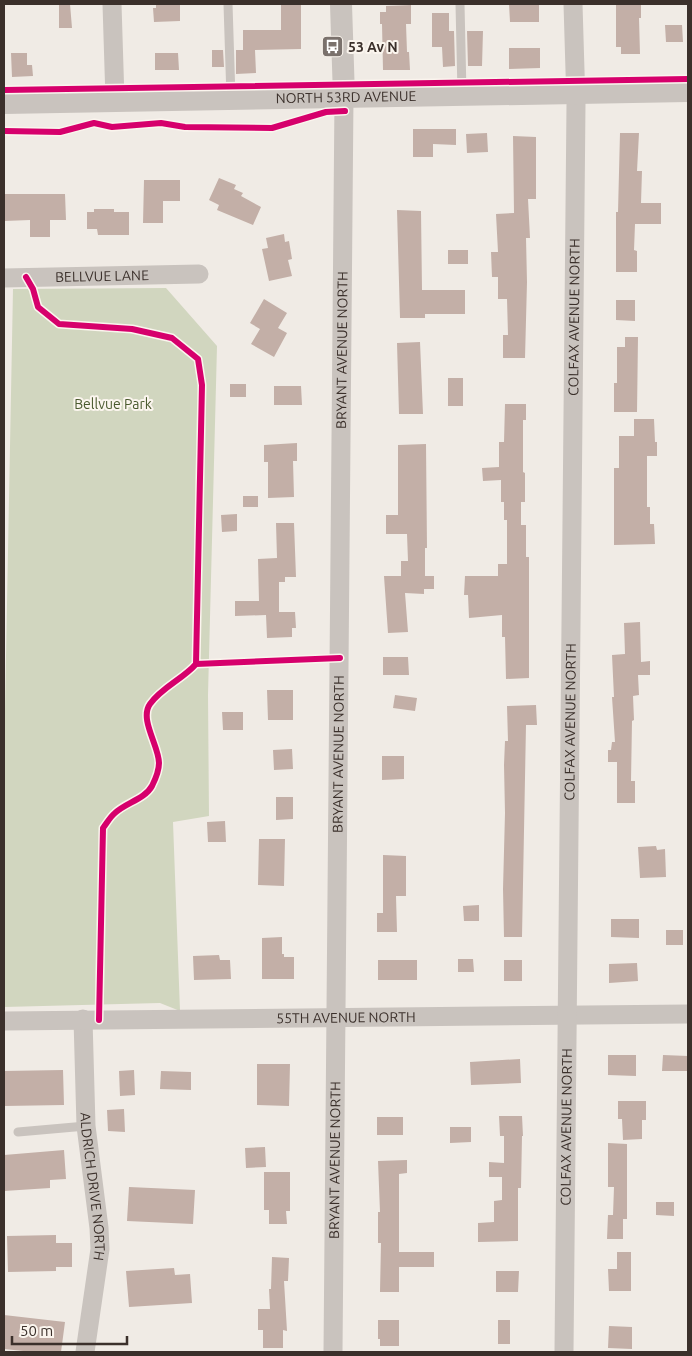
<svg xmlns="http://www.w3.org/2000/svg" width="692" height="1356" font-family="Ubuntu,sans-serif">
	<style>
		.green { fill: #d1d6bf }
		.building { fill: #c3afa7 }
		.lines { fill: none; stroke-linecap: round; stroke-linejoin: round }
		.service { stroke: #c9c3be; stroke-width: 9 }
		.minor { stroke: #c9c3be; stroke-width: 19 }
		.tertiary { stroke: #c9c3be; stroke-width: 22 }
		.cycleway-casing { stroke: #fbf5ee; stroke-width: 9 }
		.cycleway { stroke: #d6006c; stroke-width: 6 }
		.labels { text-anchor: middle; stroke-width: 4; stroke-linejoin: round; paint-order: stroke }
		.poi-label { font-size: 14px; font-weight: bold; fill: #3b302b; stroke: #fbf5ee; text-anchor: start }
		.street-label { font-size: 14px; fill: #3b302b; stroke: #fbf5ee }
		.park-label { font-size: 14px; fill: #4a5a2e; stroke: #fbf5ee }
	</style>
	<rect width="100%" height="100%" fill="#f0ebe5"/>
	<path class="green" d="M166,288L217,346L208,695L209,816L173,822L180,1011L160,1003L4,1007V762L13,289Z"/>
	<path class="building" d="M59,4H70L72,28H59Z
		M156,4L180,5V21L154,22L153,8H156Z
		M281,4H301V49L255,50L256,73L236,74V50H243V30H281Z
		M509,4H539V22H510Z
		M616,4H641V18H639L640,54H621V47H616Z
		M411,5V24H406L407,52H409L410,70H383L382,24H380V12H386V6Z
		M432,13H449V31H454L455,66L443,67L442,47H432Z
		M665,25H682L683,42H666Z
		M467,31H483L482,66H468Z
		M509,48H540V68L509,69Z
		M212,50H223L224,67H212Z
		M11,53H27V65H32L33,76L12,77Z
		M155,53H178L179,70H155Z
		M413,129H456V145L433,144V157H413Z
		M487,133L488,152L467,153L466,134Z
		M620,133H639L637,171H642L641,203H661V224H635L634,250L637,251V272H616V212H618Z
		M513,136L536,137V199H528L530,238H526L527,282L525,358H503V335H508L507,299H498V277H492L491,252H498L496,214L514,213Z
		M219,178L236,185L234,189L243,193L241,196L261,207L253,225L217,210L219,205L209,200Z
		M144,180H180V201H163V223H143Z
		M4,194H65L66,220H50V237H30V220L4,221Z
		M94,209H114V212H129V235H98L97,229H87V212H94Z
		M397,210L421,211L422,290H465V314H425V318H400Z
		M284,234L285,242L289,241L292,259L288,260L292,276L269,281L262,249L268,248L266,238Z
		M448,250H468V264H448Z
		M264,299L287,313L278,328L287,333L274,357L251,344L260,329L250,323Z
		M616,300H635V321L616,320Z
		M625,337H638L637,412H614V383H617V347H625Z
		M420,342L423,414H399L397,343Z
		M448,378H463V406H448Z
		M230,384H246V397H230Z
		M274,386H301L302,405H274Z
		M505,404H526V420H523V472L525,473V502H521V525H526V557H529V678L506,679L505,637H502V615L469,618L468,595H464L465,576H498V564H507V520H504V502H501V480L483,481L482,468L499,467V442H504Z
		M634,419H654L655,442H657V456H647V507H650V524H654L655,544L614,545V468H619V436H634Z
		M297,443V461H293L294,497L268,498V462H264V445Z
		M426,444L427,548H425V576H434V589H424V594L405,593L408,632L388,633L384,576H401V561H408L407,534H386V515H398V445Z
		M243,496H258V507H243Z
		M237,514V531L222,532L221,515Z
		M276,523H294L296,577H285V582H279V612H295L296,628H292V637L267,638L266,615L235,616V601H259L258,559L277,558Z
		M640,622L641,662L650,661V675H638L639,695L633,696L634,720L632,721L631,781H635V803H617V762H608V750H611L612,742H615L612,697H614L612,655L625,654L624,623Z
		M383,657H408L409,675H383Z
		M267,690H293V720H268Z
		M395,695L417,698L415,711L393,708Z
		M536,705L537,725H526L522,937H504L503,889L505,813L504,765L505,741H508L507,706Z
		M222,712H243V730H223Z
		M292,749L293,769L274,770L273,750Z
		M382,756H404V779L382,780Z
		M276,797H293V819L276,820Z
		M225,821L226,842H208L207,822Z
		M259,839H285L284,886L258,885Z
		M656,846L657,850L665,849L666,877L640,878L638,847Z
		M383,855L406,856V896H396L397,932H377V913H383Z
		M479,905V921H464L463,906Z
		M611,919H639V938L611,937Z
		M666,930H683V945H666Z
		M282,937V954H284V957H294V979H262V938Z
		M219,955L220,960H230L231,979L194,980L193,956Z
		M458,959H473L474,972H458Z
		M378,960H417V980H378Z
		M504,960H522V981H504Z
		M637,963L638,981L609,983V964Z
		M608,1055H636V1076L608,1075Z
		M663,1055L688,1056V1071H662Z
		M520,1059L521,1083L471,1085L470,1062Z
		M257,1064H290L289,1106L257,1105Z
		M63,1070L64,1105L4,1106V1071Z
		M134,1070L135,1095L120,1096L119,1071Z
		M161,1071L191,1072V1090L160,1089Z
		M618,1101H646V1120H642V1139L623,1140L622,1119H618Z
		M124,1109L125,1132L108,1131L107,1110Z
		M499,1116H522L523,1136H522L521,1188H518V1241L478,1242V1223L494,1222V1201L502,1200V1177H489V1162L504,1163V1136H500Z
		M377,1117H403V1135H377Z
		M450,1127H471V1142L450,1143Z
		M608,1143L627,1144V1219H623V1239H607L608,1215H613L614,1187H608Z
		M265,1147L266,1167L246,1168L245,1148Z
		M64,1150L66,1179L50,1180V1188L4,1191V1155Z
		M407,1160V1173L399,1174V1252H434V1267H399V1292H380L381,1243H378V1212H380L378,1161Z
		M264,1172H290V1211H286L287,1224H269V1210H264Z
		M129,1187L195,1190L193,1224L127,1221Z
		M656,1202H674V1216L656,1215Z
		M56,1235V1243H72V1267H56V1271L8,1272L7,1236Z
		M617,1252H631V1291H609L608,1269H617Z
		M272,1257L289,1258L288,1281H284L287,1331L283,1330V1348H263V1330H258V1309H270L269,1289H271Z
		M174,1268L175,1275L190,1274L192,1303L129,1307L126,1271Z
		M496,1271H519L518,1292H496Z
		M4,1315L65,1322L61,1352H33L4,1349Z
		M378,1320H399V1346H380V1339H378Z
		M498,1320H510V1344H498Z
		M609,1326L632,1327V1349L608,1348Z"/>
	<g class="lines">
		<path class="service" d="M228,4L231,98
			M460,4L462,93
			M18,1132L86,1126"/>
		<g class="minor">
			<path d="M112,4L115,100"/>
			<path id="s1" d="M4,278L199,274"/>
			<path id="s2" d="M83,1019L86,1126L99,1228L100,1249L85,1352"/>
			<path id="s3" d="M4,1021L688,1014"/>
			<path id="s4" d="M333,1352L344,97"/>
			<path id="s5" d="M564,1352L576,104L573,4"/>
		</g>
		<g class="tertiary">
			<path d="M341,4L344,97"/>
			<path id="s6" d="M4,103L688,91"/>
		</g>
		<defs>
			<path id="cycleway" d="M4,90L688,79
				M4,131L60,132L94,123L112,127L161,123L185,127L272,128L326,112L345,111
				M26,277L33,289L38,307L59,324L132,329L172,338L198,359L202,385L196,664
				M99,1020L103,828C107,823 110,817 115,813C125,803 145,799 152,786C155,780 159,769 159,763C159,746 139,719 150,704C162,687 183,679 196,664L340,658"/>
		</defs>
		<use href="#cycleway" class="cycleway-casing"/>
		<use href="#cycleway" class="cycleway"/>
	</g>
	<defs>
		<symbol id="bus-square" viewBox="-11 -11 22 22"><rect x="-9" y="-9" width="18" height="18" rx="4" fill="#7a716c" stroke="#fbf5ee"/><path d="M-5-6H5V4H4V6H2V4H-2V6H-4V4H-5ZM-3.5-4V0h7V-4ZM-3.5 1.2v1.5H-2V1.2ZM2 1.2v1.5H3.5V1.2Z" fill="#fff"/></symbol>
	</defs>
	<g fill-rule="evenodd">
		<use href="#bus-square" x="320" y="34" width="25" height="25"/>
	</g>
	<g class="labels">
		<g class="poi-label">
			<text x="348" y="52">53 Av N</text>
		</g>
		<g class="street-label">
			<text dy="5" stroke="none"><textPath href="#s6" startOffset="342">NORTH 53RD AVENUE</textPath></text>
			<text dy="5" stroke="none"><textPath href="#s1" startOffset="98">BELLVUE LANE</textPath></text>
			<text dy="5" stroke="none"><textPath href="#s5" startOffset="1035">COLFAX AVENUE NORTH</textPath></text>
			<text dy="5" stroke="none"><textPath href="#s4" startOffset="1002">BRYANT AVENUE NORTH</textPath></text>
			<text dy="5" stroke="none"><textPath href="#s5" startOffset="630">COLFAX AVENUE NORTH</textPath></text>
			<text dy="5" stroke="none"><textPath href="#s4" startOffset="598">BRYANT AVENUE NORTH</textPath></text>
			<text dy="5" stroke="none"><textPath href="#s3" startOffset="342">55TH AVENUE NORTH</textPath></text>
			<text dy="5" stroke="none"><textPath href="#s5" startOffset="225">COLFAX AVENUE NORTH</textPath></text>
			<text dy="5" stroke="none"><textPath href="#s4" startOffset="192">BRYANT AVENUE NORTH</textPath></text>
			<text dy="5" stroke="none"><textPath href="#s2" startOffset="168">ALDRICH DRIVE NORTH</textPath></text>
		</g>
		<g class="park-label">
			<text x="113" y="409">Bellvue Park</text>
		</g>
	</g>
	<rect width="692" height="1356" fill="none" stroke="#3b302b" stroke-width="10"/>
	<path d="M12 1336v8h115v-8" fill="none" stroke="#3b302b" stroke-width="2.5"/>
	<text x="20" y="1336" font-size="15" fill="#3b302b" stroke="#fbf5ee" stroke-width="4" paint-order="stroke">50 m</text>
</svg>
